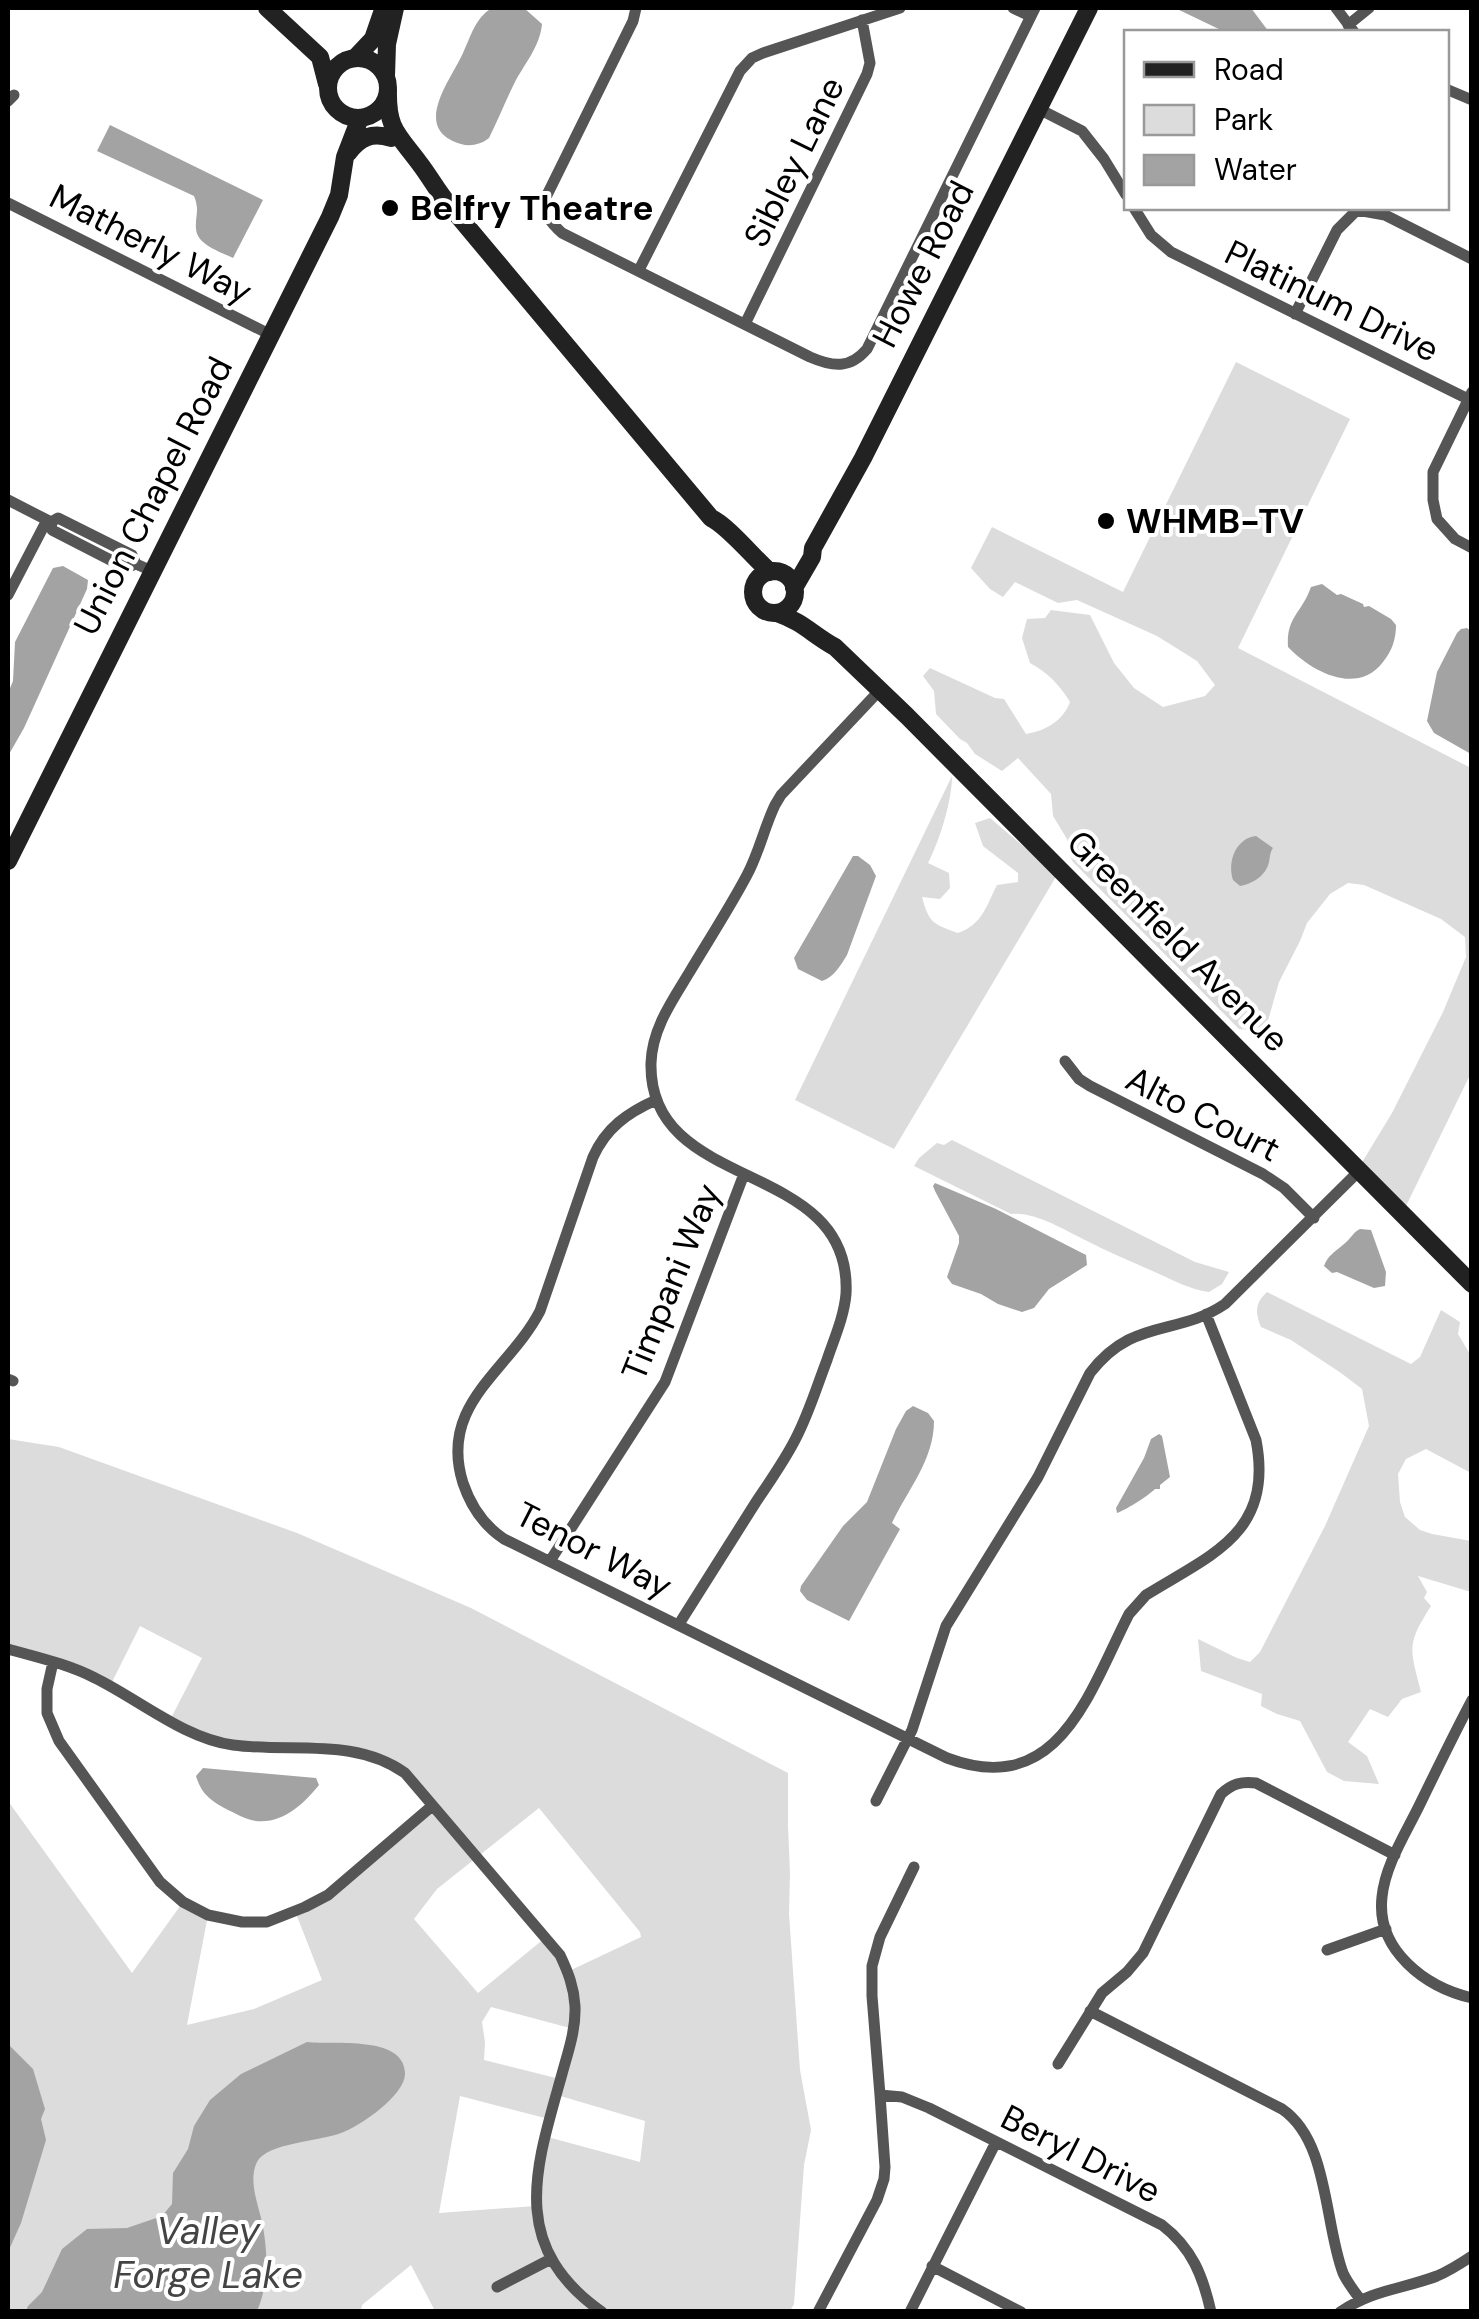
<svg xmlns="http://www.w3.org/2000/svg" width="1479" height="2319" font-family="'DM Sans',sans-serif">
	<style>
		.green { fill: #dcdcdc; fill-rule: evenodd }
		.water { fill: #a3a3a3 }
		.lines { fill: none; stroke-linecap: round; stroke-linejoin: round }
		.street { stroke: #555; stroke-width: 11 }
		.secondary { stroke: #222; stroke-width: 18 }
		.poi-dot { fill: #000; stroke: #fff; stroke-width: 4 }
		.labels { text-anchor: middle; stroke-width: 8; stroke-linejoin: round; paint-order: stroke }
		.street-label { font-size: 35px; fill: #000; stroke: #fff }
		.poi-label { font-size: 35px; font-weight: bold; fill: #000; stroke: #fff; text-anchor: start }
		.water-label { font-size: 38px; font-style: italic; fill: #444; stroke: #fff }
	</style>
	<rect width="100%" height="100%" fill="#fff"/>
	<path class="green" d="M1236,362L1350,419L1238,648L1471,768V1073L1405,1208L1361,1164L1392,1113L1443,1012L1466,957L1465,937L1441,919L1364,885L1348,883L1330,894L1307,923L1300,941L1279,982L1267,1024L1252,1030L1239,1029L1073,862L1069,854L1067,839L1053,816L1051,794L1018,758L1002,771L975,754L967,743L960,739L936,714L934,691L923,676L930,668L995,698L1004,699L1026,734C1045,731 1063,721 1070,702C1059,684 1048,673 1030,663L1022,638L1027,619L1045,618L1051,610L1090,615L1114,663L1134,688L1163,707L1205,696L1215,685L1197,661L1157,636L1077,600L1058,603L1015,582L1003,597L990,589L971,568L992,527L1123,592Z
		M952,776C952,800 940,840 928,863L949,873L950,888L940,899L922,897C929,923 933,924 958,933C983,924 986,906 997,885L1018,882V873L983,846L975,823L990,818L1057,875L894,1149L795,1100Z
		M952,1140L1195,1262L1229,1272L1222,1284L1209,1292C1189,1289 1175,1281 1157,1273C1133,1262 1108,1252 1085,1240C1062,1229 1036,1212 1011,1214L914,1166L919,1158L937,1143L944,1145Z
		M1267,1292L1411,1364L1420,1357L1441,1310L1460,1322L1458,1334L1471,1356V1473L1426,1449L1406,1459L1398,1474L1400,1502L1405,1517L1420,1530L1432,1534L1471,1541V1592L1418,1576L1427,1592L1424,1598L1431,1606C1406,1645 1410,1649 1421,1692L1402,1699L1388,1717L1370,1709L1348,1742L1367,1756L1379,1784L1344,1781L1327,1772L1300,1721L1277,1714L1261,1706L1262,1694L1201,1671L1198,1639L1237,1658L1250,1662L1260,1652L1325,1526L1369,1426L1362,1389L1341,1373L1291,1340L1261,1327C1255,1312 1255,1303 1267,1292Z
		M8,1439L59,1447L297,1533L471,1608L788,1773V1826L790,1873L789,1914L800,2070L811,2130L804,2165L794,2304L790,2311H435L411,2265L362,2305L361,2311H8V1801L132,1973L183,1902L208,1915L187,2025L254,2009L322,1980L295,1911L305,1907L431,1806L405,1773L355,1752L231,1745L170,1720L202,1658L140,1626L110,1686L8,1649ZM539,1808L640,1932L641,1937L569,1971L545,1938L478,1993L414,1919L437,1889ZM491,2007L574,2029L560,2079L484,2060L485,2042L482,2022ZM557,2095L645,2121L640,2162L544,2136L535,2206L439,2213L460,2096L549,2119Z"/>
	<path class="water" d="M492,8H524L542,24C540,47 524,64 514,84C505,102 498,120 489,138C482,144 470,147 461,144C410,129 451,80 463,53C471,36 475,18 492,8Z
		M1175,8H1251L1269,32H1225Z
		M110,125L263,200L233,258C221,252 197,245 196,229C195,215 200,211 194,196L97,151Z
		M63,566L88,580L87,589L24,728L8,756V693L13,681L15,642L53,568Z
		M1322,584L1337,595L1341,594L1363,604L1364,607L1369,606L1391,619L1396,625C1396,639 1392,651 1383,662C1357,696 1312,672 1288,647C1286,617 1302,613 1311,587Z
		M1467,628L1472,632L1471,754L1434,733L1427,721L1437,672L1457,633L1461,629Z
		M1256,836L1273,848C1270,852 1270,857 1269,862C1266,876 1252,884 1240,886L1233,880C1227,862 1236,838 1256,836Z
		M853,856H858L870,865L876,876L847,955C841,965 834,977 822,981L798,969L794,958Z
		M935,1183L996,1209L1086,1255L1087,1265L1049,1289L1034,1308L1022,1312L998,1304L981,1294L952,1284L947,1277L959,1243V1236L935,1191L933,1186Z
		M1360,1229L1371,1230L1386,1272L1385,1286L1374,1288L1337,1272L1332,1273L1324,1266C1328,1255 1335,1252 1344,1244C1351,1239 1352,1233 1360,1229Z
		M913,1406L928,1413L934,1421C934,1460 908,1489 892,1523L900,1529L849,1621L807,1600L800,1591L801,1586L843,1526L867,1502L896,1429L906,1411Z
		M1159,1434L1162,1436L1170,1477L1160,1485V1489H1155C1149,1495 1128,1509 1117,1513L1116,1508L1144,1458L1151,1439Z
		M203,1768L316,1778L319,1785C303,1805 279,1827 251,1820C243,1818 235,1813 228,1810C212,1802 201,1794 196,1776Z
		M307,2042C334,2045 404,2035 405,2073C406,2095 360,2126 341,2133C321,2141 266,2143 257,2162C248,2180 258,2204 262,2222C268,2251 269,2284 257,2311H26L28,2306L42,2292L62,2249L87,2229L127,2228L162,2216L172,2204L173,2173L188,2149L194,2126L210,2100L241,2074Z
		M8,2044L33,2069L45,2109L41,2119L46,2140L21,2223L8,2252Z"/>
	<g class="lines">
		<path class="street" d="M636,8L633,21L545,199C545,216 550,222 562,233L810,357C833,367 850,369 867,349L1035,8
			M1013,8L1030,16
			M1336,8L1354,32
			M1348,25L1369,8
			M1446,89L1472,100
			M8,101L14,95
			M1037,108L1082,131L1104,159L1126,195
			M8,203L271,335
			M1134,208L1151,235L1171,252L1468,399
			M639,270L740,71L752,58L763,53L900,8
			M1295,314L1337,230L1357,210L1385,215L1472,259
			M745,324L867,74L870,63L862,20
			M1472,392L1433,472V500L1437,519L1455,539L1472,548
			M8,500L51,522
			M136,564L126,568L52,530L51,522L58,518L132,555L136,564L152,571
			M8,595L47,520
			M1065,1061L1079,1079L1090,1086L1263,1174L1284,1188L1314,1218
			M656,1100C627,1113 606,1128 593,1157L540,1311C509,1371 438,1404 463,1483C471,1507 483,1525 504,1539L947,1758C1059,1800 1089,1692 1129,1614L1146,1595C1212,1554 1274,1533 1256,1440L1206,1314
			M8,1379L13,1381
			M550,1561L665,1382L744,1174
			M679,1624C705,1583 730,1543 756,1502C770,1481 785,1460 796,1438C809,1413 817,1386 827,1360C834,1339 844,1317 846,1294C853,1157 648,1195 651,1063C652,1029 672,1001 689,973C708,941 729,909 747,875C759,853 764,828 775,805L781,795L879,691
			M8,1649C36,1657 68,1664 95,1678C138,1699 185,1739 233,1745C291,1753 354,1737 405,1773L560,1955C568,1972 574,1987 575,2006C576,2030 568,2052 562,2074C536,2167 507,2245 602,2312
			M53,1662L47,1689V1713L59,1741L160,1882L183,1902L208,1915L242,1922H267L305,1907L328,1895L432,1806
			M1472,1700C1454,1734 1437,1769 1420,1804C1406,1833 1385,1865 1382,1897C1376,1950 1425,1987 1472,1998
			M876,1801L912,1730L946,1626L1038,1477L1090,1373C1133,1317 1176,1337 1225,1304L1359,1171
			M1327,1950L1386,1929
			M1090,2011L1282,2109C1329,2141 1324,2223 1343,2273C1347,2282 1354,2291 1360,2299
			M1058,2064L1102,1993L1127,1972L1143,1953L1221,1794C1232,1784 1241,1781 1256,1783L1395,1855
			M880,2095L902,2097L929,2108L1162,2225C1192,2248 1203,2276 1211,2312
			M932,2266L1021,2312
			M497,2287L551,2259
			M818,2312L877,2200L884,2179L885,2167L880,2095L872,1996V1966L880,1937L914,1867
			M910,2312L996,2142
			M1340,2312C1375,2289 1400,2290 1437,2276C1449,2271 1460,2264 1472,2256"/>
		<path class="secondary" d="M267,8L320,57L327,84
			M356,57L373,39L382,13
			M328 88a30 30 0 1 1 60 0a30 30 0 1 1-60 0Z
			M386,76L387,44L395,8
			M388,90C387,130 398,134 420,164C430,177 438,192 449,205L711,518C728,526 753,557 770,572
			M348,153C360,137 372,132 391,138
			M753 592a21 21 0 1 1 42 0a21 21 0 1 1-42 0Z
			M794,588L812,557L813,548L863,458L1089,8
			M777,613C803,622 813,635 835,647L907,716L1472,1284
			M8,861L330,217L339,195L345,157L360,118"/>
	</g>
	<g class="poi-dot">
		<circle cx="390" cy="208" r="10"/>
		<circle cx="1106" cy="521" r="10"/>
	</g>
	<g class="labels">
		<g class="street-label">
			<text transform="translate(794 162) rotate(-64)" y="12">Sibley Lane</text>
			<text transform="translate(151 244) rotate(27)" y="12">Matherly Way</text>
			<text transform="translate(923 264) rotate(-63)" y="12">Howe Road</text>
			<text transform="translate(1332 301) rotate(26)" y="12">Platinum Drive</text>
			<text transform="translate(153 496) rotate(-63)" y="12">Union Chapel Road</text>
			<text transform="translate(1178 941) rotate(45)" y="12">Greenfield Avenue</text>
			<text transform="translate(1203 1114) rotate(27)" y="12">Alto Court</text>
			<text transform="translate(671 1282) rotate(-68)" y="12">Timpani Way</text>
			<text transform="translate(594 1550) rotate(27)" y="12">Tenor Way</text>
			<text transform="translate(1081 2154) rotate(27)" y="12">Beryl Drive</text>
		</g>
		<g class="poi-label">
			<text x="410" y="220">Belfry Theatre</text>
			<text x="1126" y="533">WHMB-TV</text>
		</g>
		<g class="water-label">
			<text x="208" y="2244">Valley<tspan x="208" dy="44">Forge Lake</tspan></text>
		</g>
	</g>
	<rect width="1479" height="2319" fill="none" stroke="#000000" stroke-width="20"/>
	<rect x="1124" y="30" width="325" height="180" fill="#ffffff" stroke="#999999" stroke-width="2.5"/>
	<rect x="1144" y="62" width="50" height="15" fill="#222222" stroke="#999999" stroke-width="2.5"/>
	<text x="1214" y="80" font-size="30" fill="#000000">Road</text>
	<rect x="1144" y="105" width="50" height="30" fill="#dcdcdc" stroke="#999999" stroke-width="2.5"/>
	<text x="1214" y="130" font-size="30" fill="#000000">Park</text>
	<rect x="1144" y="155" width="50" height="30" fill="#a3a3a3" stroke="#999999" stroke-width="2.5"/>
	<text x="1214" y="180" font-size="30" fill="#000000">Water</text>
</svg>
